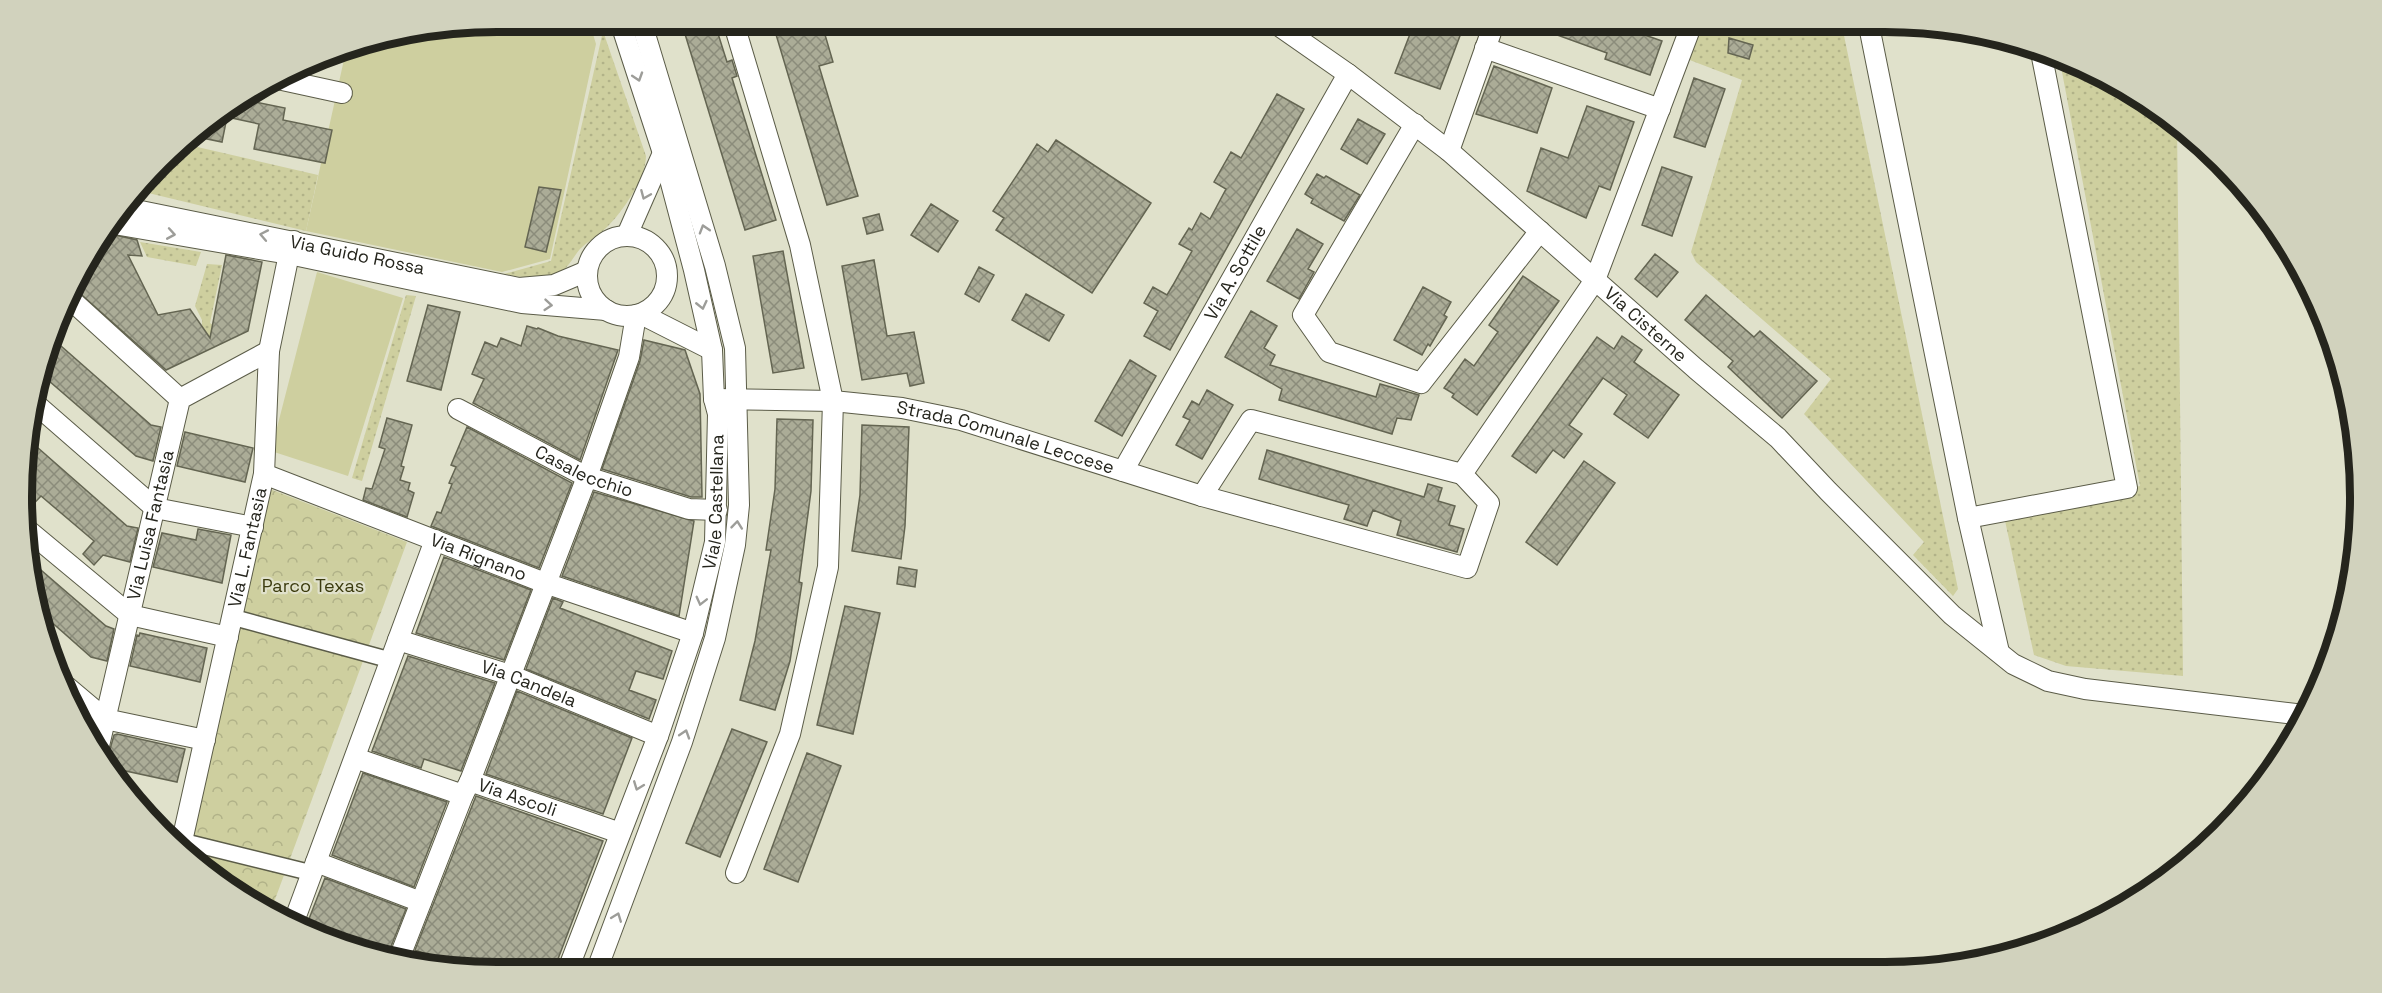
<svg xmlns="http://www.w3.org/2000/svg" width="2382" height="993" font-family="'Space Grotesk',sans-serif">
	<style>
		.grass { fill: url(#grass-dots) }
		.park { fill: url(#park-crowns) }
		.garden { fill: #cecf9f }
		.building { fill: url(#building-cross-hatch); stroke: #646552; stroke-width: 1.5 }
		.lines { fill: none; stroke-linecap: round; stroke-linejoin: round }
		.pedestrian-casing { stroke: #5b5c48; stroke-width: 18 }
		.minor-casing { stroke: #5b5c48; stroke-width: 22 }
		.pedestrian { stroke: #fff; stroke-width: 15 }
		.minor { stroke: #fff; stroke-width: 20 }
		.oneway { stroke: #9d9d99 }
		.labels { text-anchor: middle; stroke-width: 4.5; stroke-linejoin: round; paint-order: stroke }
		.street-label { font-size: 18px; fill: #25251d; stroke: #e0e1cb }
		.park-label { font-size: 18px; fill: #3b3b0e; stroke: #e0e1cb }
		.rim { fill: none; stroke: #25251d; stroke-width: 8 }
	</style>
	<defs>
		<pattern id="grass-dots" width="8" height="8" patternUnits="userSpaceOnUse" patternTransform="scale(1.5)"><rect width="8" height="8" fill="#cecf9f"/><path d="M2 2h.1M6 6h.1" fill="none" stroke="#b1b288" stroke-width="1.8" stroke-linecap="round"/></pattern>
		<pattern id="park-crowns" width="20" height="18" patternUnits="userSpaceOnUse" patternTransform="scale(1.5)"><rect width="20" height="18" fill="#cecf9f"/><path d="M2 6a3 3 0 1 1 6 0M12 15a3 3 0 1 1 6 0" fill="none" stroke="#b1b288"/></pattern>
		<pattern id="building-cross-hatch" width="8" height="8" patternUnits="userSpaceOnUse" patternTransform="scale(1.5)"><rect width="8" height="8" fill="#abac97"/><path d="M0 0l8 8M0 8l8-8" fill="none" stroke="#8b8c7b"/></pattern>
	</defs>
	<rect width="100%" height="100%" fill="#e0e1cb"/>
	<path class="grass" d="M1701,21H1841L1958,589L1953,596L1913,555L1924,542L1804,414L1831,379L1696,262L1691,252L1742,80L1687,59Z
		M603,31L646,156C646,178 622,213 606,228C598,236 588,241 580,249C573,257 566,272 555,276C539,280 519,277 504,274L551,261Z
		M2059,56L2124,85L2177,123L2183,676L2066,666L2034,655L2004,516L2140,486Z
		M180,143L318,175L306,231L140,191Z
		M140,242L201,252L196,266L147,257Z
		M207,264L222,265L210,323L222,331L202,340V320L195,306Z
		M406,295L416,296L362,481L352,478Z"/>
	<path class="park" d="M262,486L407,542L270,913L259,908L183,854Z"/>
	<path class="garden" d="M497,21H589L596,44L550,259L502,272L306,231L347,46Z
		M317,272L403,298L348,476L271,451Z"/>
	<path class="building" d="M681,21H714L727,62L732,60L737,76L732,78L776,220L745,230Z
		M772,21H821L833,62L819,66L858,196L827,205Z
		M1415,21H1456L1464,25L1440,89L1395,73Z
		M1524,21H1605L1662,41L1650,75L1605,59L1607,53L1524,23Z
		M1729,38L1753,45L1749,59L1728,53Z
		M1494,66L1552,88L1537,133L1476,114Z
		M1694,78L1725,89L1705,147L1674,137Z
		M1277,94L1304,109L1170,350L1144,336L1158,311L1144,303L1153,287L1167,295L1173,285L1192,251L1179,244L1189,228L1192,230L1201,213L1210,219L1226,189L1214,182L1231,152L1241,158Z
		M240,99L285,108L283,120L332,130L325,163L254,149L259,124L227,117L222,142L188,135Z
		M1587,106L1634,122L1610,190L1599,186L1586,218L1527,191L1541,148L1568,158Z
		M1358,119L1385,134L1367,164L1341,149Z
		M1056,140L1151,203L1092,293L996,230L1004,218L993,211L1025,163L1037,144L1048,152Z
		M1662,167L1692,177L1672,236L1642,225Z
		M1317,174L1324,178L1326,176L1360,195L1344,221L1311,203L1313,199L1305,194Z
		M539,187L561,190L546,252L525,247Z
		M931,204L958,221L938,252L911,235Z
		M879,214L883,230L867,234L863,218Z
		M1297,229L1323,244L1308,269L1314,272L1299,299L1267,281Z
		M106,233L137,240L142,256L128,255L158,315L190,309L210,338L226,255L262,262L248,331L166,370L74,288L85,258Z
		M783,251L804,368L773,373L753,256Z
		M1655,254L1678,272L1657,297L1635,279Z
		M874,260L887,336L914,332L924,383L910,386L907,373L862,380L842,266Z
		M979,267L994,275L979,302L965,294Z
		M1523,276L1559,301L1477,415L1452,397L1454,394L1444,388L1465,359L1474,366L1498,332L1489,325Z
		M1423,287L1451,302L1444,315L1447,317L1430,346L1428,344L1422,355L1394,340Z
		M1026,294L1064,315L1049,341L1012,320Z
		M1706,295L1754,337L1760,331L1817,381L1782,418L1728,367L1733,361L1685,320Z
		M428,305L460,312L441,390L407,381Z
		M1251,311L1277,326L1264,348L1275,355L1270,365L1376,397L1380,384L1419,395L1411,420L1397,418L1392,434L1279,400L1282,389L1225,357Z
		M527,326L537,329L538,328L558,336L618,350L580,460L473,403L484,379L472,374L485,342L497,347L501,338L521,346Z
		M1622,336L1642,350L1634,362L1679,395L1648,438L1614,414L1627,395L1603,378L1569,425L1582,434L1564,458L1553,450L1536,473L1512,456L1597,337L1614,349Z
		M644,340L685,350L700,394L702,497H691L602,469L640,361Z
		M52,345L57,350L61,346L151,425L161,427L153,461L136,456L41,374Z
		M1130,360L1156,376L1122,436L1095,421Z
		M1207,390L1233,405L1202,459L1176,445L1190,420L1183,417L1192,401L1199,405Z
		M387,418L412,425L401,466L404,467L400,480L410,483L408,490L414,493L407,517L363,500L366,488L372,489L385,449L379,447Z
		M777,419L813,420L811,491L799,582L802,583L790,661L775,710L740,700L755,641L771,550H766L775,489Z
		M862,425L909,427L905,526L901,559L852,551L860,495Z
		M467,427L572,483L539,568L431,526L437,512L441,513L452,484L449,483L456,467L451,465Z
		M185,432L253,448L245,482L177,466Z
		M26,444L34,451L37,447L127,526L138,528L130,562L103,555L94,565L83,554L94,541L41,496L23,515L21,496Z
		M1267,450L1424,497L1428,484L1442,488L1438,501L1455,506L1449,525L1464,529L1457,552L1397,535L1401,521L1373,510L1367,526L1344,519L1349,505L1259,479Z
		M1584,461L1615,483L1557,565L1526,542Z
		M594,492L694,521L679,616L562,576Z
		M198,529L231,535L222,583L153,567L162,533L196,540Z
		M444,557L531,590L504,660L416,633Z
		M27,558L106,626L114,629L107,661L91,657L39,611L30,589Z
		M899,567L917,570L915,587L897,584Z
		M553,598L563,602L560,608L672,651L663,679L636,671L629,690L656,700L649,719L526,669Z
		M845,606L880,613L853,734L817,725Z
		M140,633L207,648L200,682L130,666L137,635L139,636Z
		M408,656L495,683L461,771L424,759L421,768L372,751Z
		M517,691L632,738L603,814L486,774Z
		M732,729L767,742L720,857L686,843Z
		M117,734L185,749L177,782L112,768L105,759L109,753L114,735Z
		M807,753L841,766L798,882L764,869Z
		M363,773L447,802L414,887L332,855Z
		M476,796L603,841L553,972H496L458,966L415,950Z
		M325,878L406,909L388,954L343,947L305,929Z"/>
	<g class="lines">
		<defs>
			<path id="pedestrian" d="M232,617L390,660
				M182,841L312,873"/>
			<g id="minor">
				<path d="M733,21L800,245L833,401L828,567L790,734L736,873"/>
				<path id="s1" d="M1272,21L1348,74L1449,151L1696,369L1778,438L1828,491L1952,615L2013,664L2048,681L2085,689L2304,715"/>
				<path d="M1868,21L1968,518L1999,652"/>
				<path d="M1485,48L1660,109"/>
				<path d="M273,78L342,93"/>
				<path d="M1415,124L1303,315L1329,352L1421,383L1540,231"/>
				<path d="M1449,151L1495,21"/>
				<path id="s2" d="M126,208L519,288L554,285L587,271"/>
				<path d="M114,224L289,254L522,303L606,310"/>
				<path d="M627,235L663,153"/>
				<circle cx="627" cy="276" r="40"/>
				<path d="M70,299L180,399"/>
				<path d="M641,314L712,350"/>
				<path id="s3" d="M714,399L833,401L902,408L961,420L1202,496L1467,568L1489,503L1462,474L1595,280L1693,21"/>
				<path d="M31,400L155,508L253,527"/>
				<path id="s4" d="M458,409L587,477L689,509L717,510"/>
				<path id="s5" d="M1123,471L1348,74"/>
				<path id="s6" d="M264,474L545,583L693,633"/>
				<path d="M1202,496L1251,420L1462,474"/>
				<path d="M1968,518L2127,488L2040,47"/>
				<path d="M24,527L130,615L228,637"/>
				<path id="s7" d="M398,640L510,675L658,736"/>
				<path d="M67,687L105,719L205,740"/>
				<path id="s8" d="M98,750L180,399L269,351"/>
				<path id="s9" d="M355,758L463,795L470,781L620,833"/>
				<path d="M470,781L587,477L629,357L636,315"/>
				<path id="s10" d="M180,850L264,474L269,351L289,254L294,241"/>
				<path d="M316,862L421,902"/>
				<path d="M293,924L435,540"/>
				<path d="M400,956L463,795"/>
				<path id="s11" d="M567,972L658,736L693,633L715,542L718,414L714,399L712,350L694,270L663,153L620,21"/>
				<path d="M596,972L682,742L715,638L735,545L739,505L735,348L715,266L641,21"/>
			</g>
		</defs>
		<use href="#pedestrian" class="pedestrian-casing"/>
		<use href="#minor" class="minor-casing"/>
		<use href="#pedestrian" class="pedestrian"/>
		<use href="#minor" class="minor"/>
	</g>
	<defs><path id="oneway-chevron" d="M-2-3.5L2.5 0L-2 3.5" fill="none" stroke-width="1.6" stroke-linecap="round" stroke-linejoin="round" transform="scale(1.5)"/></defs>
	<g class="oneway">
		<use href="#oneway-chevron" transform="translate(638 77) rotate(72)"/>
		<use href="#oneway-chevron" transform="translate(645 195) rotate(113)"/>
		<use href="#oneway-chevron" transform="translate(704 229) rotate(-107)"/>
		<use href="#oneway-chevron" transform="translate(171 234) rotate(10)"/>
		<use href="#oneway-chevron" transform="translate(264 235) rotate(-169)"/>
		<use href="#oneway-chevron" transform="translate(548 305) rotate(5)"/>
		<use href="#oneway-chevron" transform="translate(702 305) rotate(77)"/>
		<use href="#oneway-chevron" transform="translate(737 525) rotate(-84)"/>
		<use href="#oneway-chevron" transform="translate(701 601) rotate(104)"/>
		<use href="#oneway-chevron" transform="translate(685 734) rotate(-72)"/>
		<use href="#oneway-chevron" transform="translate(638 786) rotate(111)"/>
		<use href="#oneway-chevron" transform="translate(617 917) rotate(-69)"/>
	</g>
	<g class="labels">
		<g class="street-label">
			<text dy="6" stroke="none"><textPath href="#s2" startOffset="236">Via Guido Rossa</textPath></text>
			<text dy="6" stroke="none"><textPath href="#s5" startOffset="228">Via A. Sottile</textPath></text>
			<text dy="6" stroke="none"><textPath href="#s1" startOffset="482">Via Cisterne</textPath></text>
			<text dy="6" stroke="none"><textPath href="#s3" startOffset="296">Strada Comunale Leccese</textPath></text>
			<text dy="6" stroke="none"><textPath href="#s4" startOffset="141">Casalecchio</textPath></text>
			<text dy="6" stroke="none"><textPath href="#s11" startOffset="495">Viale Castellana</textPath></text>
			<text dy="6" stroke="none"><textPath href="#s8" startOffset="231">Via Luisa Fantasia</textPath></text>
			<text dy="6" stroke="none"><textPath href="#s10" startOffset="310">Via L. Fantasia</textPath></text>
			<text dy="6" stroke="none"><textPath href="#s6" startOffset="230">Via Rignano</textPath></text>
			<text dy="6" stroke="none"><textPath href="#s7" startOffset="138">Via Candela</textPath></text>
			<text dy="6" stroke="none"><textPath href="#s9" startOffset="180">Via Ascoli</textPath></text>
		</g>
		<g class="park-label">
			<text x="313" y="592">Parco Texas</text>
		</g>
	</g>
	<path d="M0 0H2382V993H0ZM497 32H1885A465 465 0 0 1 2350 497V497A465 465 0 0 1 1885 962H497A465 465 0 0 1 32 497V497A465 465 0 0 1 497 32Z" fill="#d1d2bd" fill-rule="evenodd"/>
	<path class="rim" d="M497 32H1885A465 465 0 0 1 2350 497V497A465 465 0 0 1 1885 962H497A465 465 0 0 1 32 497V497A465 465 0 0 1 497 32Z"/>
</svg>
